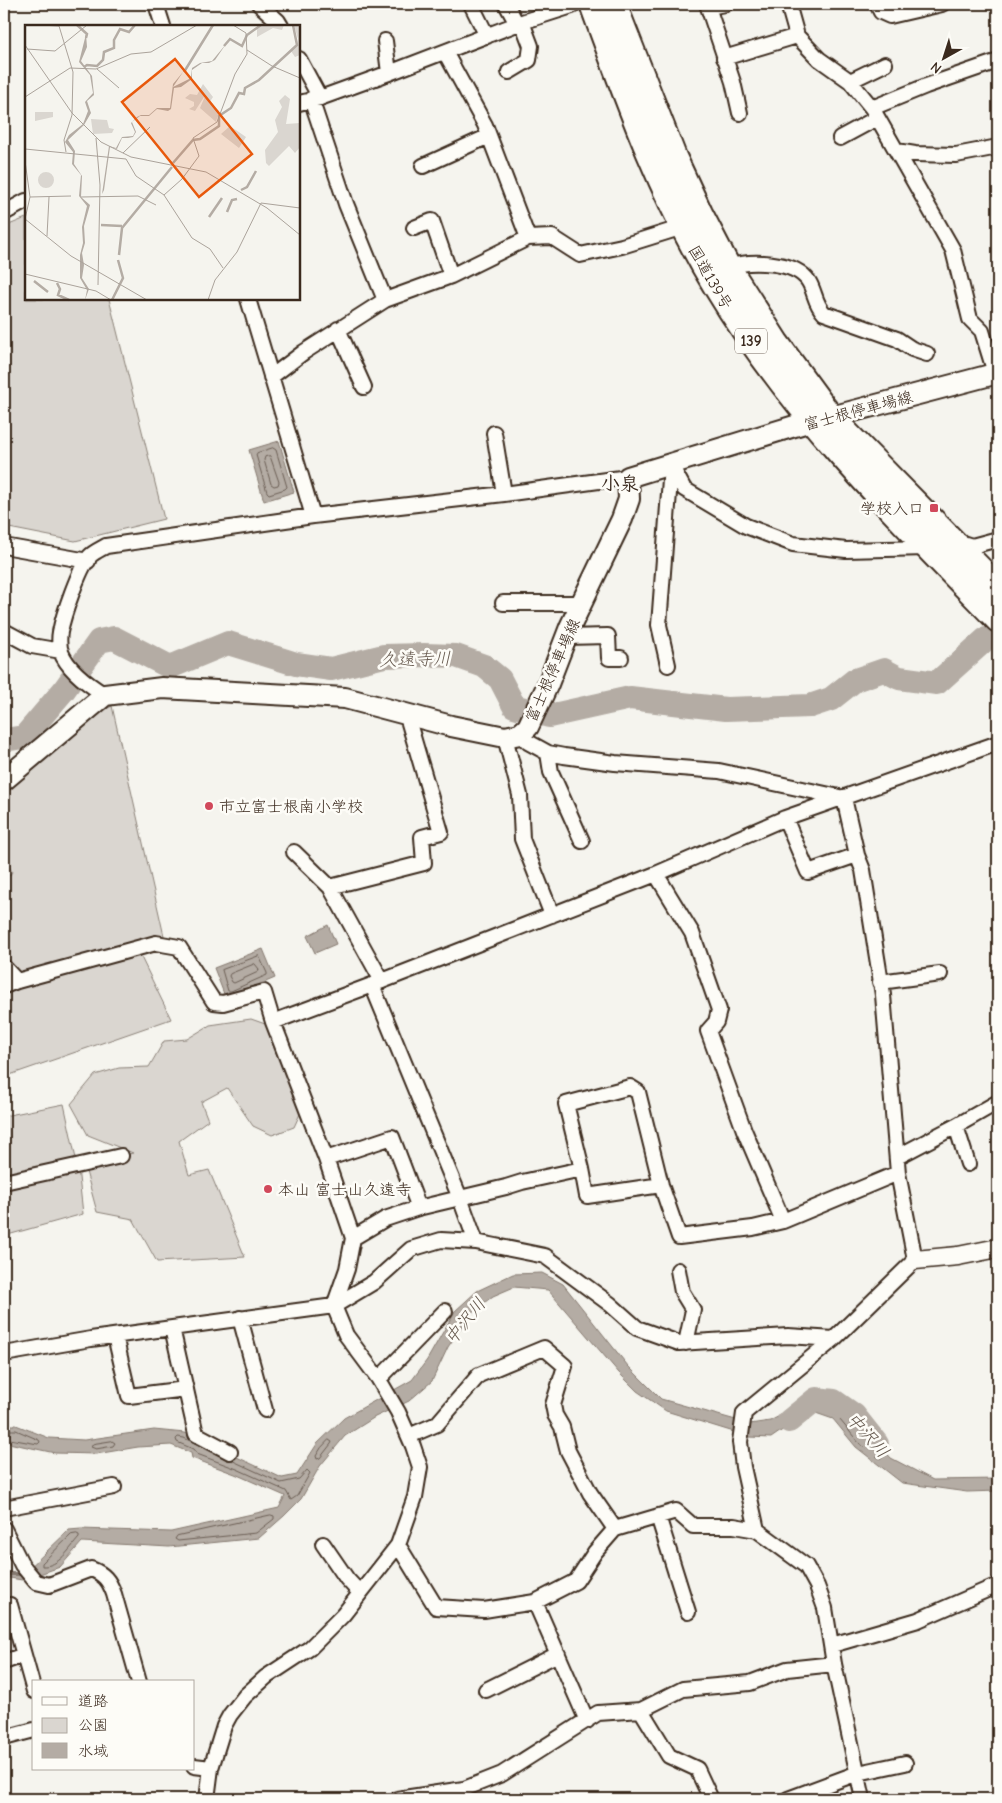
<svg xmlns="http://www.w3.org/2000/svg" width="1002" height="1803" font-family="'Comic Neue','Klee One',sans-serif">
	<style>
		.green { fill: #dad6d0; stroke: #8a8077 }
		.water { fill: #b4aca4; stroke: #84786e }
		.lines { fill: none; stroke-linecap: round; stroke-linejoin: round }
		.shore { stroke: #6b5e54; stroke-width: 1 }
		.stream { stroke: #84786e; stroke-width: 4 }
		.river { stroke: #b4aca4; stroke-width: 24 }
		.minor-casing { stroke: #3b2a1e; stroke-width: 18 }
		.tertiary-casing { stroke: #3b2a1e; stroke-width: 21 }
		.secondary-casing { stroke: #3b2a1e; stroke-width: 24 }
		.trunk-casing { stroke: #3b2a1e; stroke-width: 28 }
		.minor { stroke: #fdfcf7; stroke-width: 14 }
		.tertiary { stroke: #fdfcf7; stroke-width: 18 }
		.secondary { stroke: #fdfcf7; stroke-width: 20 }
		.trunk { stroke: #fdfcf7; stroke-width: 24 }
		.poi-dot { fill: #d1495b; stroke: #fdfcf7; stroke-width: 2 }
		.labels { text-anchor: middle; stroke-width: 5; stroke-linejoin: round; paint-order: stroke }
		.shield { fill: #fdfcf7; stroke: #75695f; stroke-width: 1 }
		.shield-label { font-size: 15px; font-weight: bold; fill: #3b2a1e }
		.street-label { font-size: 16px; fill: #3b2a1e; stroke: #fdfcf7 }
		.poi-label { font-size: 16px; fill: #3b2a1e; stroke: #fdfcf7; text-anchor: start }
		.water-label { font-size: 18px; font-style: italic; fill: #65584d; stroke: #fdfcf7 }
		.quarter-label { font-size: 19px; font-weight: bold; fill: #3b2a1e; stroke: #fdfcf7 }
		.inset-river { fill: none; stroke: #b4aca4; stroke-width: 2.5 }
		.inset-road { fill: none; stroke: #aba39b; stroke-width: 1 }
		.view { fill: #e8590c; fill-opacity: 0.15; stroke: #e8590c; stroke-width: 2.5 }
		.inset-edge { fill: none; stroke: #3b2a1e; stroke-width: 2.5 }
	</style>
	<rect width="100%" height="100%" fill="#f5f4ee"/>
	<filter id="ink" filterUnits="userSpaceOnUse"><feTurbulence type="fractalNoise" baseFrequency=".02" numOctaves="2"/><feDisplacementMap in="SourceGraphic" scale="10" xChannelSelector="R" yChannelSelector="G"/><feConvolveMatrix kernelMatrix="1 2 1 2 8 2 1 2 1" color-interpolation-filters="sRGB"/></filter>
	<g filter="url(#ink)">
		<path class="green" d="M26,218V299H109L164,519L75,541L4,527V227Z
			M112,706L164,936L23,979L4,958V882L12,872L4,856V789L80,722Z
			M138,951L171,1019L4,1077V991Z
			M251,1019L268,1025L304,1105L294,1127L272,1135L253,1126L227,1088L201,1102L208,1120L179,1141L189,1175L209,1170L245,1257L157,1262L133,1219L97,1212L84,1164L133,1153L88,1135L71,1104L95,1075L119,1068L149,1067L164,1041L187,1039L210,1025Z
			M64,1104L78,1168L83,1214L4,1236V1116Z"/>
		<path class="water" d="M279,441L294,492L264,501L249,450Z
			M328,925L336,944L315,953L307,936Z
			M263,949L275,978L226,999L214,968Z
			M542,1273L563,1284L628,1366L661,1399L750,1424L770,1421L810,1400H826L856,1418L891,1458L933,1480L998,1479V1491L967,1492L902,1483L856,1447L833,1419L810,1411L771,1438L750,1437L666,1411L637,1391L619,1373L548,1290L514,1287L493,1296L471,1313L448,1347L432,1381L409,1401L375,1417L345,1436L320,1466L301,1499L284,1516L259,1538L169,1547L82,1542L60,1567L22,1580L4,1577V1575H22L69,1530L81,1529L171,1532L279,1508L285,1496L235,1474L192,1458L191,1453L171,1445L138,1447L96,1454L55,1453L4,1442V1425H16L49,1438L84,1440L154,1430L185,1433L282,1478L297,1475L317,1444L344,1418L412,1380L427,1360L455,1311L477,1291L513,1274Z"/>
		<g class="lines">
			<path class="shore" d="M273,448L276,450L287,487L285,489L269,494L267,492L256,455L257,453Z
				M270,456L279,482L278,485L274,486L271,484L264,460L265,457Z
				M259,956L267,973V975L231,991H228L222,970Z
				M255,964L259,969L258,972L234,983L232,982L229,976L230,974Z
				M843,1416L853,1422L882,1455V1458H879L859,1443L840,1420V1417Z
				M4,1430H16L39,1440L40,1442L38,1444L4,1438
				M329,1440L332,1442L331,1444L320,1458L317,1459L316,1456L321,1448Z
				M112,1441L115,1443L113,1446L96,1449L91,1447L93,1444Z
				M207,1449L184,1438L178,1437L176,1439L177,1442L193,1449L197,1454L237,1469L286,1491L291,1500L297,1496L310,1473L307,1470L299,1479L281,1483L231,1460
				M271,1515L274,1516V1519L256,1533L178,1541L175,1539L177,1536Z
				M77,1534L79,1535V1538C69,1549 59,1567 42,1566V1563L71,1535Z"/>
			<path class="stream" d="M4,1574H24"/>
			<path class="river" d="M4,740L24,737L64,690L99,641L114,638L170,667L228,643L296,664L331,669L384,656L424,655L456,656L484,666L500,679L514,706L549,716L630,698L726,709L810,706L831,699L855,680L884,670L899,678L937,683L986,639
				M789,1421L816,1399L834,1401L854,1415L877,1444"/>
			<defs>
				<path id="minor" d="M156,4L163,26
					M259,4L278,21L281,26
					M471,4L487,36
					M506,4L517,24
					M725,4L708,7L733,82L740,113
					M788,4L797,36L819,59L850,81L872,108L953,250L970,319L982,331L995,373
					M877,4L881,12L890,16L942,4
					M385,41L389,73
					M724,58L797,36
					M299,59L320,98
					M509,72L529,60L531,46L522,22
					M850,81L885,64
					M311,99L346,204L385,300
					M299,103L320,98L389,73L522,22L572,6
					M872,108L926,86L998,61
					M840,138L877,118
					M897,151L915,154L956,155L998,147
					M423,166L489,136
					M4,213L26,201
					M414,228L432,221L451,276
					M528,238L552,237L580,255L622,246L683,227
					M728,267C749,260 796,260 809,282C815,292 815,304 824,313L897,339L912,349L927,354
					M248,299L313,516
					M338,329L364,387
					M271,377L304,352L385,300L451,276L528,238L485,125L445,52
					M494,433L504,494
					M671,465L684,489L746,526L793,544L846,550L927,548
					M956,541L972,546L998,539
					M4,546L88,561
					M503,603H582
					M4,631L32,646L61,651
					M566,637L608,636L609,658H621
					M668,665L659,625L671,466
					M105,695C89,685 68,670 61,652C59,647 59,637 60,632C63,616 79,568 90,556C94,552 101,549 106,546L313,516L504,494L628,477
					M520,734L528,742L548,753L564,756L615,763L719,771L844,798L857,855L863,870L883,995L898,1173L915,1260L834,1339L744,1413L740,1442L743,1467L757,1530L806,1566L817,1586L825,1608L834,1664L863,1799
					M505,737L520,795L522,839L552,915
					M548,753L551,772L582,841
					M785,818L808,872L857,855
					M294,852L330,887L382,981
					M656,874L692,933L719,1010L716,1022L708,1031L744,1130L783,1221
					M330,887L424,863L422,837L441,832L406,713
					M4,967L17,981
					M880,982L940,974
					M372,985L460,1198L476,1242
					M4,986L17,981L156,943L179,947L214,1002L223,1003L264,992L273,1022L326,1159L353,1238L347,1269L334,1306L346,1335L378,1378L398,1412L413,1446L420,1467L415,1497L398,1545L343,1615L310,1648L266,1677L245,1696L230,1715L224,1726L211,1768L207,1799
					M273,1022L372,985L656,874L785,818L998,743
					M956,1126L968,1164
					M897,1157L956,1126L998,1102
					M326,1159L392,1137L419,1208
					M582,1169L587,1196L661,1185
					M4,1182L121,1156
					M353,1238L385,1219L418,1208L506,1187L522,1182L582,1169L566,1104L630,1087L638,1092L661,1185L679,1237L753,1228L783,1221L898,1173
					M678,1270L682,1292L693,1310L686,1343
					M240,1318L265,1410
					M172,1328L196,1434L230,1452
					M115,1336L129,1396L186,1389
					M4,1354L91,1339L334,1306L374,1282L411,1249L441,1240L476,1242L545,1256L610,1304L637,1328L679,1343L788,1336L834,1339
					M379,1379L445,1311
					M409,1436L437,1424L479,1375L544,1348L565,1366L553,1405L555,1415L562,1427L568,1451L590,1493L615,1529
					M4,1508L114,1487
					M658,1516L688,1612
					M4,1529L22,1565L36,1582L49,1585L91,1569C104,1574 109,1580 114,1594L139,1682
					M323,1544L347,1579L360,1593
					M398,1545L436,1607L484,1610L535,1602L576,1581L595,1552L615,1529L676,1511L693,1526H734L757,1530
					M535,1602L587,1721
					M10,1605L34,1691
					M832,1645L918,1620L998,1585
					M4,1662L24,1655
					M486,1690L558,1654
					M641,1710L669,1756L697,1769L711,1799
					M4,1738L34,1730
					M194,1766L211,1768
					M397,1799L464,1789L502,1774L598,1713L641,1710L683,1689L750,1683L787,1669L834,1664
					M788,1799L858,1773L905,1763"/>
				<path id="tertiary" d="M915,1260L958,1256L998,1248"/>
				<path id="secondary" d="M4,780L105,695L162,688L345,698L451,726L505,737L520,734L528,727L548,684L570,627L622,519L629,499L628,477L811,421L831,417L998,373"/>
				<path id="trunk" d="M592,4C627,100 662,198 716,287C791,412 896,516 998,620
					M614,4L674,157L700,213L728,267L776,342L831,417L998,587"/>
			</defs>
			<use href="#minor" class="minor-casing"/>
			<use href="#tertiary" class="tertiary-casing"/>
			<use href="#secondary" class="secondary-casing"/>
			<use href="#trunk" class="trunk-casing"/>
			<use href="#minor" class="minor"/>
			<use href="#tertiary" class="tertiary"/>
			<use href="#secondary" class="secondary"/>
			<use href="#trunk" class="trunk"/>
		</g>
	</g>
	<g class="poi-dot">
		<rect x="929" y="503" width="10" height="10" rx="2.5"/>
		<circle cx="209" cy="806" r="5"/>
		<circle cx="268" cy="1189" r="5"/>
	</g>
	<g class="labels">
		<rect class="shield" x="735" y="328.5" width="32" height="25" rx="4"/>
		<g class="shield-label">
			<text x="751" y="346">139</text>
		</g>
		<g class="street-label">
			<text transform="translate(711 277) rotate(60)" y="6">国道139号</text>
			<text transform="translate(858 410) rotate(-15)" y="6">富士根停車場線</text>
			<text transform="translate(552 670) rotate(-66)" y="6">富士根停車場線</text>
		</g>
		<g class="poi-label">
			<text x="924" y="514" text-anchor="end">学校入口</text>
			<text x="219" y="812">市立富士根南小学校</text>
			<text x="278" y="1195">本山 富士山久遠寺</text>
		</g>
		<g class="water-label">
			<text transform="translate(415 659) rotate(-1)" y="6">久遠寺川</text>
			<text transform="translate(465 1321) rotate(-51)" y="6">中沢川</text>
			<text transform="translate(868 1435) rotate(48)" y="6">中沢川</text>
		</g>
		<g class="quarter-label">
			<text x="620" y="490">小泉</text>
		</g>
	</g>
	<g transform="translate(25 25)">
		<rect width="275" height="275" fill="#f5f4ee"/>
		<path d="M232,0H259L257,5L248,3L232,12ZM269,0H275V30L270,32L266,26L272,21L273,14ZM178,59L188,72L184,78L194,86L191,97L175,83L181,69L170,86L164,84L169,81V77L160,73L165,69L172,70ZM260,70L265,74L261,99L275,98V122L270,128L264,121L244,141L241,138L240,125L253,107L250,95L257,82L254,76ZM10,87H28V92L10,96ZM66,94L82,95L84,103L89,104L87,108L68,109ZM205,101L221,112L214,123L196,109ZM13 155a8 8 0 1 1 16 0a8 8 0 1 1-16 0Z" fill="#dad6d0"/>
		<path d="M61,9L62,22L56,36L67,51L69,70L62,76L66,88L59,100L43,115L50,126L49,139L57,151L56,172L65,180L59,201L60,218L57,228L59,240L57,253L64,264L60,275L62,265L55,253V230L58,218L57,202L62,181L54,171L56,150L47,139L48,127L40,117L44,110L58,99L63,86L60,77L68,68L65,50L54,37ZM201,19L190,35L184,38H177L167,45V54L156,62L149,63L146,84L143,86L132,84L124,91H115L107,97L111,107L108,112L103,113H97L92,124L85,122L79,165L77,169L84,121L91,123L97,112L108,111L110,107L106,98L112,92L116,90H124L132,83H145L148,59L158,47L148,62L166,53L167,43L175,38L187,36Z" fill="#b4aca4"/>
		<path class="inset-river" d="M52,0L62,9L61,13M199,21L205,14L217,21L222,10L236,0M59,42L62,40L72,41L78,35L79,27L89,23V15L95,4L104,7L110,0M159,47L188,0M148,138L168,115L175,114L194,101V91L206,83L214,68L219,69L220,63L234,55L272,20L268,0M216,165L222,162L231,146M202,187L207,175L212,174M184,192L197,173M76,200L97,201M94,230L97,203L147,142M9,256L23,267M32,258L35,264L33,270L44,275M87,275L98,253L93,235"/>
		<path class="inset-road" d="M15,0L34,1L48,47L47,90L39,115L41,127M0,20L47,88L76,117L106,132L181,147L242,183L275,210M2,24L30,26L62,0M222,25L247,41L275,53M72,44L94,63M0,72L45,43L71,44L106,29L126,27L172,0M71,113L75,160L73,260M0,124L101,134L111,151L139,170L167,213L185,224L198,243M98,128L125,102M0,136L5,172L0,194M139,170L157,154L174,131L168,113L192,97L210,49L222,29L221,8L208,0M5,172L46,171M56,172L113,171L131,180M0,194L46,231L122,275M22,211L24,172M0,249L71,266L86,275M183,275L190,255L212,227L236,178L275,183"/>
		<path class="view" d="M150,34L227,129L174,172L97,77Z"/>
		<rect width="275" height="275" class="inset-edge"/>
	</g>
	<rect width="1002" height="1803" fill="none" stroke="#fdfcf7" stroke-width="20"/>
	<rect x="10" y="10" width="982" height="1783" fill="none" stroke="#3b2a1e" stroke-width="2" filter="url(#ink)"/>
	<rect x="32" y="1680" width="162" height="90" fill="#fdfcf7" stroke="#afa8a0"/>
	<rect x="42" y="1697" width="25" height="8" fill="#fdfcf7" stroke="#afa8a0"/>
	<text x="78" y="1706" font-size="15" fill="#3b2a1e">道路</text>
	<rect x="42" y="1718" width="25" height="15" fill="#dad6d0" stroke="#afa8a0"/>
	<text x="78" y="1730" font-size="15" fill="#3b2a1e">公園</text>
	<rect x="42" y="1743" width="25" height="15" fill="#b4aca4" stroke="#afa8a0"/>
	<text x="78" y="1756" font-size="15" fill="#3b2a1e">水域</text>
	<g transform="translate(944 58) rotate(219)" stroke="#fdfcf7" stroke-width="4" paint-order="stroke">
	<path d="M0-4L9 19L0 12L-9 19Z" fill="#3b2a1e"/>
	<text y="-8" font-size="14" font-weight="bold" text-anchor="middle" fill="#3b2a1e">N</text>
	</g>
</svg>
